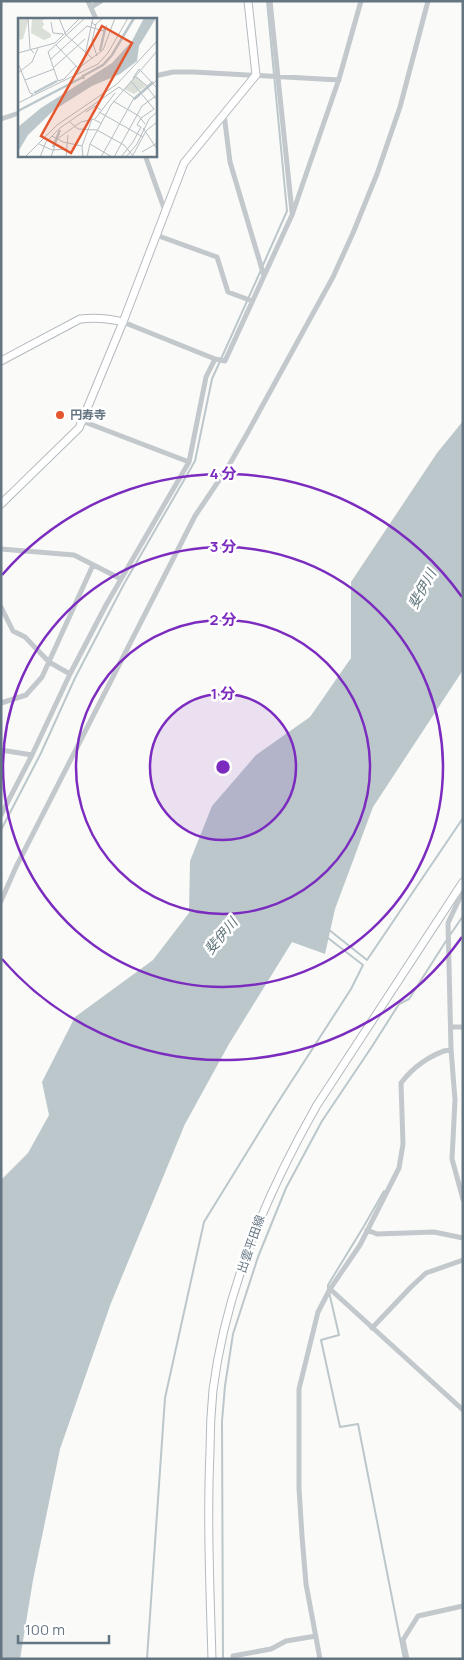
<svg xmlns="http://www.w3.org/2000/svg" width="464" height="1660" font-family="Manrope,'Noto Sans JP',sans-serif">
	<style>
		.water { fill: #bbc7cb }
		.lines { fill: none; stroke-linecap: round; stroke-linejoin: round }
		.stream { stroke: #bbc7cb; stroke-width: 2 }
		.secondary-casing { stroke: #b3babf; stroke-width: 9 }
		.street { stroke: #c3c8cc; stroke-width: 5 }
		.secondary { stroke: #fff; stroke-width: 7 }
		.ring { fill: none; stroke: #7b2cbf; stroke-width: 2.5 }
		.poi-dot { fill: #e4572e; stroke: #fff; stroke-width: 2 }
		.labels { text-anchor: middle; stroke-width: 5; stroke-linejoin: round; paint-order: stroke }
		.poi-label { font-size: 12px; font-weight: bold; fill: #657683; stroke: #fff; text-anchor: start }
		.street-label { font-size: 12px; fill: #657683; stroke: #fff }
		.water-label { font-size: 14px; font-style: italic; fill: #60757c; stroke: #fff }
		.inset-river { fill: none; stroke: #bbc7cb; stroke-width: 2.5 }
		.inset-road { fill: none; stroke: #b5bdc2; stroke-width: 1 }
		.view { fill: #e4572e; fill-opacity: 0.15; stroke: #e4572e; stroke-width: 2.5 }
		.inset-edge { fill: none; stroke: #657683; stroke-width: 2.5 }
		.centre { fill: #7b2cbf; stroke: #fff; stroke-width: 2.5 }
		.ring-label { font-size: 15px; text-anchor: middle; font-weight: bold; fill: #7b2cbf; stroke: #fff; stroke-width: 5; stroke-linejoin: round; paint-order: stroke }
	</style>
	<rect width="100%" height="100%" fill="#fafaf8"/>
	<path class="water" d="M463,421V670L373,807L335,909L325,954L292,942L229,1044L185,1124L111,1303L60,1449L33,1580L20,1659H1V1180L28,1153L49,1115L42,1082L75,1017L153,960L189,913L190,861L212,806L256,755L310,717L351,658V582L437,453Z"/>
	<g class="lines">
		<path class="stream" d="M263,265L287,211L267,1
			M1,830L41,753L75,678L124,584L195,461L212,379L261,270
			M328,929L367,960L463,818
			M450,935L463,916
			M328,1288V1285L364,1226L384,1191
			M329,1292L339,1335L321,1340L340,1427L358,1424L404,1659
			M147,1659L165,1398L204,1222L273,1110L351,989L363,965L328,938
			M223,1659L222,1421L225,1386L233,1334L258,1257L286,1188L322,1121L371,1048L399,1004L409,999L446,941"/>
		<defs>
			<path id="secondary" d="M1,361L80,319C96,317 108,318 123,322
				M1,504L79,428L123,322L184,163L256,75L248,1
				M212,1659C210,1590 207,1520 210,1451C210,1431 211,1410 213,1390C226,1288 267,1193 317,1105L463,882"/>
		</defs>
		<use href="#secondary" class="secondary-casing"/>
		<path class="street" d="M88,1L96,19
			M270,1L292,212
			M91,7L101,1
			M155,76L173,72H194L339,80
			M224,114L230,162L264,276
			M1,119L19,113
			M145,155L165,211
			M156,235L217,257L228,292L252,301
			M123,322L215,359L225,361L292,215L339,79L361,1
			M82,421L189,462
			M1,549L74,555L121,579
			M1,607L13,631L25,637L49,662L70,674
			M1,703L26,695L42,677L93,565
			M1,750L32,755
			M1,815L32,755L70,674L106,605L189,462L206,377L215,359
			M463,891L448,923L451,1049L455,1100L452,1159L463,1199
			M1,901L16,867L195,516L228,467L248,432L333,277L353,233L377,174L400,107L428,1
			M452,1027H463
			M367,1230L377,1234L434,1232L463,1238
			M330,1289L463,1410
			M372,1328L411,1287L426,1273L463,1260
			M233,1656L271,1649L286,1641L316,1636
			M320,1659L306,1584L302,1536L299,1488V1389L318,1312L330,1289L360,1245L399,1168L403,1144L401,1083C413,1067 431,1054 451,1049
			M407,1659L403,1640L418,1616L463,1606"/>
		<use href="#secondary" class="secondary"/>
	</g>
	<circle cx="223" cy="767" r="73" fill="#7b2cbf" fill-opacity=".12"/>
	<g class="ring">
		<circle cx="223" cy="767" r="73"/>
		<circle cx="223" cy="767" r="147"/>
		<circle cx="223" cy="767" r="220"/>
		<path d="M462 937A293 293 0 0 1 2 959M2 575A293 293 0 0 1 462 597"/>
	</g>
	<circle class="poi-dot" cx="60" cy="415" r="5"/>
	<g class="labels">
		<g class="poi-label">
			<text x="70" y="419">円寿寺</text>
		</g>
		<g class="street-label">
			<text transform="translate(251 1244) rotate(-71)" y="4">出雲平田線</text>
		</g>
		<g class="water-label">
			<text transform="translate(422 589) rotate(-61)" y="5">斐伊川</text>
			<text transform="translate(221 936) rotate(-50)" y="5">斐伊川</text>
		</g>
	</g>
	<g transform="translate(18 18)">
		<rect width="139" height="139" fill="#fafaf8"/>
		<path d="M0,0H11L5,21L0,22ZM14,0H28L24,3L26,6L24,10L33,16V19L26,22L13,15ZM118,58L128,68L116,76L106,71Z" fill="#dadfd7"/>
		<path d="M126,0H138L121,28L119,43L102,56L74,68L36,92L10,117L0,134V109L23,90L94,45L114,23Z" fill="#bbc7cb"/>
		<path class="inset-river" d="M82,33L87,11M66,61L65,58L85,47L94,37L116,0M16,75L39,63M116,81L135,64M0,93L65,59M35,129L42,112"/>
		<path class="inset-road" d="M10,0L12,31L16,35M41,0L48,17L74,40M33,4L35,15L45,16M73,4L77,7L85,0M78,6L74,23L79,38M38,27L61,51M0,35L37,25L62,0M33,41L69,8L85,13L89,7M0,45L12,75L15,76L13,78M62,49L85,32L97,0M35,50L67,21M0,55L14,44L20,30M59,56L66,42L75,0M117,58L129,68M115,60L121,51L139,70M46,61L40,63L30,34L67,0M46,61L58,48M7,62L36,51M113,63L136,91M129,69L139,82M116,82L139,62M95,83L121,98L127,106M0,85L80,46L90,35L110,0M68,94L77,88L83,92M81,94L125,119M77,101L97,75M52,104L60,111L79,112L106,127L116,139M125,110L139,131M34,118L45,124L64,128M21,126L34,132L48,131M72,126L94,139M124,134L139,125M115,137L128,113L139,104M7,139L39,107L99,66L139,23M22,139L28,124L42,110L101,69L116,80L83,139M33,139L39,121L63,104L75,101L83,105M48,139L50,117M65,139L64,128L74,101M69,139L72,126L93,87L139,33M96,139L124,88L139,77M103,139L115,124L123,109L119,107L123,100L136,91M108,139L119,126L131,101L139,94"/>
		<path class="view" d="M84,8L114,25L53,135L23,118Z"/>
		<rect width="139" height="139" class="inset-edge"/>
	</g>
	<circle cx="223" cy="767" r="8" class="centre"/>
	<g class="ring-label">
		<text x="223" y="479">4 分</text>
		<text x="223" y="552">3 分</text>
		<text x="223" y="625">2 分</text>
		<text x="223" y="699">1 分</text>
	</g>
	<rect width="464" height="1660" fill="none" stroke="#657683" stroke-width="5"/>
	<path d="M18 1635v8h91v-8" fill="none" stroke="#657683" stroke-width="2.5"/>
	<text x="25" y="1635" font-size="15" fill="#657683" stroke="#ffffff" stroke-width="4" paint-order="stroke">100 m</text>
</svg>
